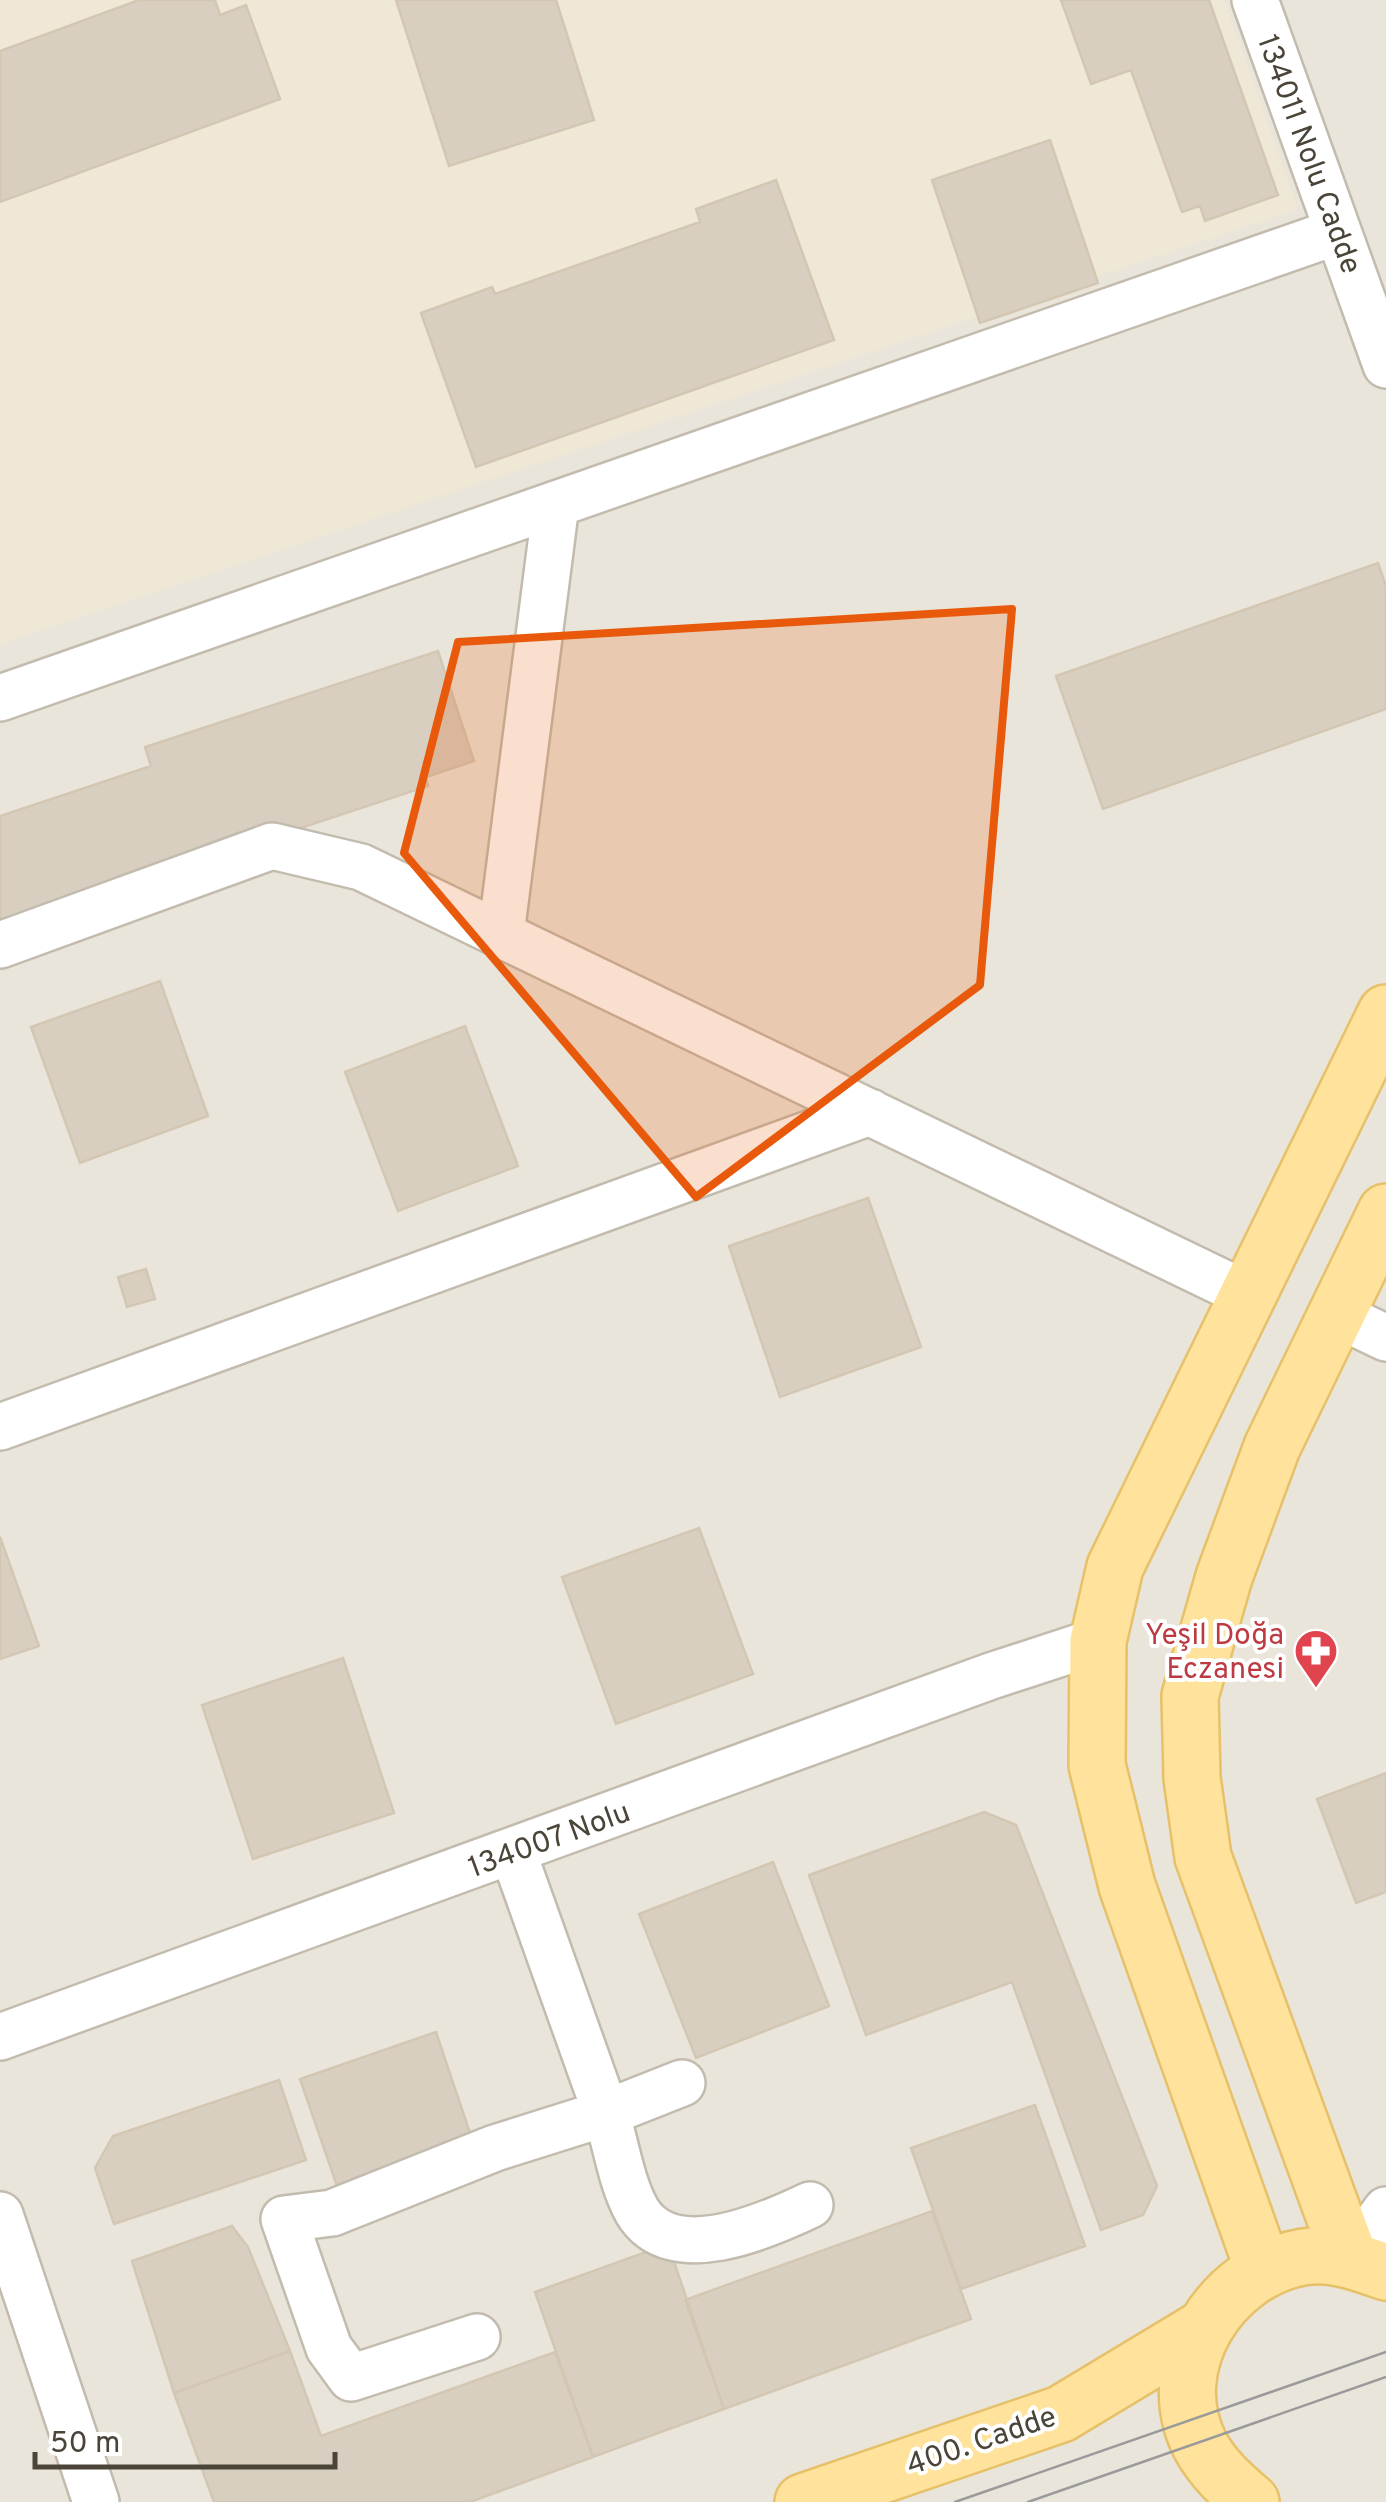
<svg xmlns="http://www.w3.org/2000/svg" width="1386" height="2502" font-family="Overpass,sans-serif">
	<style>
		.residential { fill: #eae5da }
		.education { fill: #efe8d6 }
		.building { fill: #d8cfc1; stroke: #d3c7b4; stroke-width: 2.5 }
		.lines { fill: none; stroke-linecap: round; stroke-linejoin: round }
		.minor-casing { stroke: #c2bbae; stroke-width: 50 }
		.major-casing { stroke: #e6c16a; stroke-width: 60 }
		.minor { stroke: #fff; stroke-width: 45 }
		.major { stroke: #ffe39c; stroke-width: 55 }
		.tram { stroke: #9a9a9a; stroke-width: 2.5 }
		.marked { fill: #e8590c; fill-opacity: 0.2; stroke: #e8590c; stroke-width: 8; stroke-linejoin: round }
		.labels { text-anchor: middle; stroke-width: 8; stroke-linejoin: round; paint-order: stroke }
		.street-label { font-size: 30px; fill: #4b4439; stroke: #fff }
		.health-label { font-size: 30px; fill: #be3a42; stroke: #fff; text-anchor: end }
	</style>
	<rect width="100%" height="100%" fill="#f6f3ec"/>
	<path class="residential" d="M0,0H1386V2502H0Z"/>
	<path class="education" d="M0,0H1224L1298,209L0,644Z"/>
	<path class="building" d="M139,0H215L220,15L246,5L280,99L0,202V51Z
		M396,0H556L594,120L449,166Z
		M1061,0H1209L1278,195L1205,221L1200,206L1182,212L1131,70L1091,84Z
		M1050,140L1098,283L980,323L932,180Z
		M776,180L834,340L476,467L421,313L492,287L495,294L700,222L696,209Z
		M1378,563L1386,586V709L1103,809L1056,676Z
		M438,651L474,761L426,777L428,786L0,927V816L151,766L145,747Z
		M160,981L208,1116L80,1163L31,1027Z
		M465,1026L518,1166L398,1211L345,1072Z
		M868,1198L921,1347L780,1397L729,1246Z
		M146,1269L155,1299L127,1307L118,1277Z
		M699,1528L753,1674L616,1724L562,1577Z
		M0,1537L39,1646L0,1659Z
		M343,1658L394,1813L253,1859L202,1705Z
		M1386,1773V1892L1356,1903L1317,1799Z
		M984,1812L1016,1825L1157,2186L1143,2215L1101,2230L1012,1982L866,2035L809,1875Z
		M773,1862L829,2006L696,2058L639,1914Z
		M436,2032L473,2142L338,2189L300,2079Z
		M279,2080L306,2160L114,2224L95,2168L113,2136Z
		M1035,2105L1085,2246L961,2289L911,2148Z
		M932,2211L971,2319L724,2409L685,2300Z
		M232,2226L248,2247L290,2351L174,2393L132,2261Z
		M668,2244L724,2409L593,2457L535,2292Z
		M290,2351L321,2436L555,2352L593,2457L470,2502H214L174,2393Z"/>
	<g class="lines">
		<defs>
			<path id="minor" d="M1255,0L1386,365
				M0,698L1336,232
				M501,934L556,504
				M0,945L272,846L361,867L1248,1295
				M1336,1314L1386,1338
				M0,1427L870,1112
				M513,1852L606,2113L682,2083
				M0,2037L991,1676L1098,1641
				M0,2215L96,2502
				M1350,2259L1386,2210
				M477,2337L351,2378L329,2348L284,2219L332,2213L495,2148L606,2113C616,2143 621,2183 637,2211C671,2268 766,2226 810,2205"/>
			<path id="major" d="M1350,2259L1203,1857L1192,1778L1190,1696L1224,1577L1272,1447L1386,1212
				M1263,2269L1127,1886L1097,1765L1098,1641L1115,1567L1386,1013
				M803,2502L1061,2414L1202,2329
				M1251,2502C1231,2485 1213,2469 1200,2445C1160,2366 1221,2271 1303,2257C1332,2252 1360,2263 1386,2272"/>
		</defs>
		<use href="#minor" class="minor-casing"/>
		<use href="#major" class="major-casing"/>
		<use href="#minor" class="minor"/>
		<use href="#major" class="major"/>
		<path class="tram" d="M955,2502L1386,2352
			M1028,2502L1386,2377"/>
	</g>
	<path class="marked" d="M1012,609L980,985L696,1197L404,853L458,642Z"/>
	<defs>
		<symbol id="pharmacy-pin" viewBox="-11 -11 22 30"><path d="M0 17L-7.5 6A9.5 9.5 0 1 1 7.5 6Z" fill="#e0444e" stroke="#fff"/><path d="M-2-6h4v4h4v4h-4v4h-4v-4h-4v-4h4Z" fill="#fff"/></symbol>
	</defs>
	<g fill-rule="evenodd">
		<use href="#pharmacy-pin" x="1291" y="1626" width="50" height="68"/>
	</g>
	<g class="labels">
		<g class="street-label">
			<text transform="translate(1310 154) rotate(70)" y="10">134011 Nolu Cadde</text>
			<text transform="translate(549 1839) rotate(-20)" y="10">134007 Nolu</text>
			<text transform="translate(981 2440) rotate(-19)" y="10">400. Cadde</text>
		</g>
		<g class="health-label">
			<text x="1284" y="1644">Yeşil Doğa<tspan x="1284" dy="34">Eczanesi</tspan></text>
		</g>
	</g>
	<path d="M35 2452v15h300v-15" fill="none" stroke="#4b4439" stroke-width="5"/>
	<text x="50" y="2452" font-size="30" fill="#4b4439" stroke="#ffffff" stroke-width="8" paint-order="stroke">50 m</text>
</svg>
